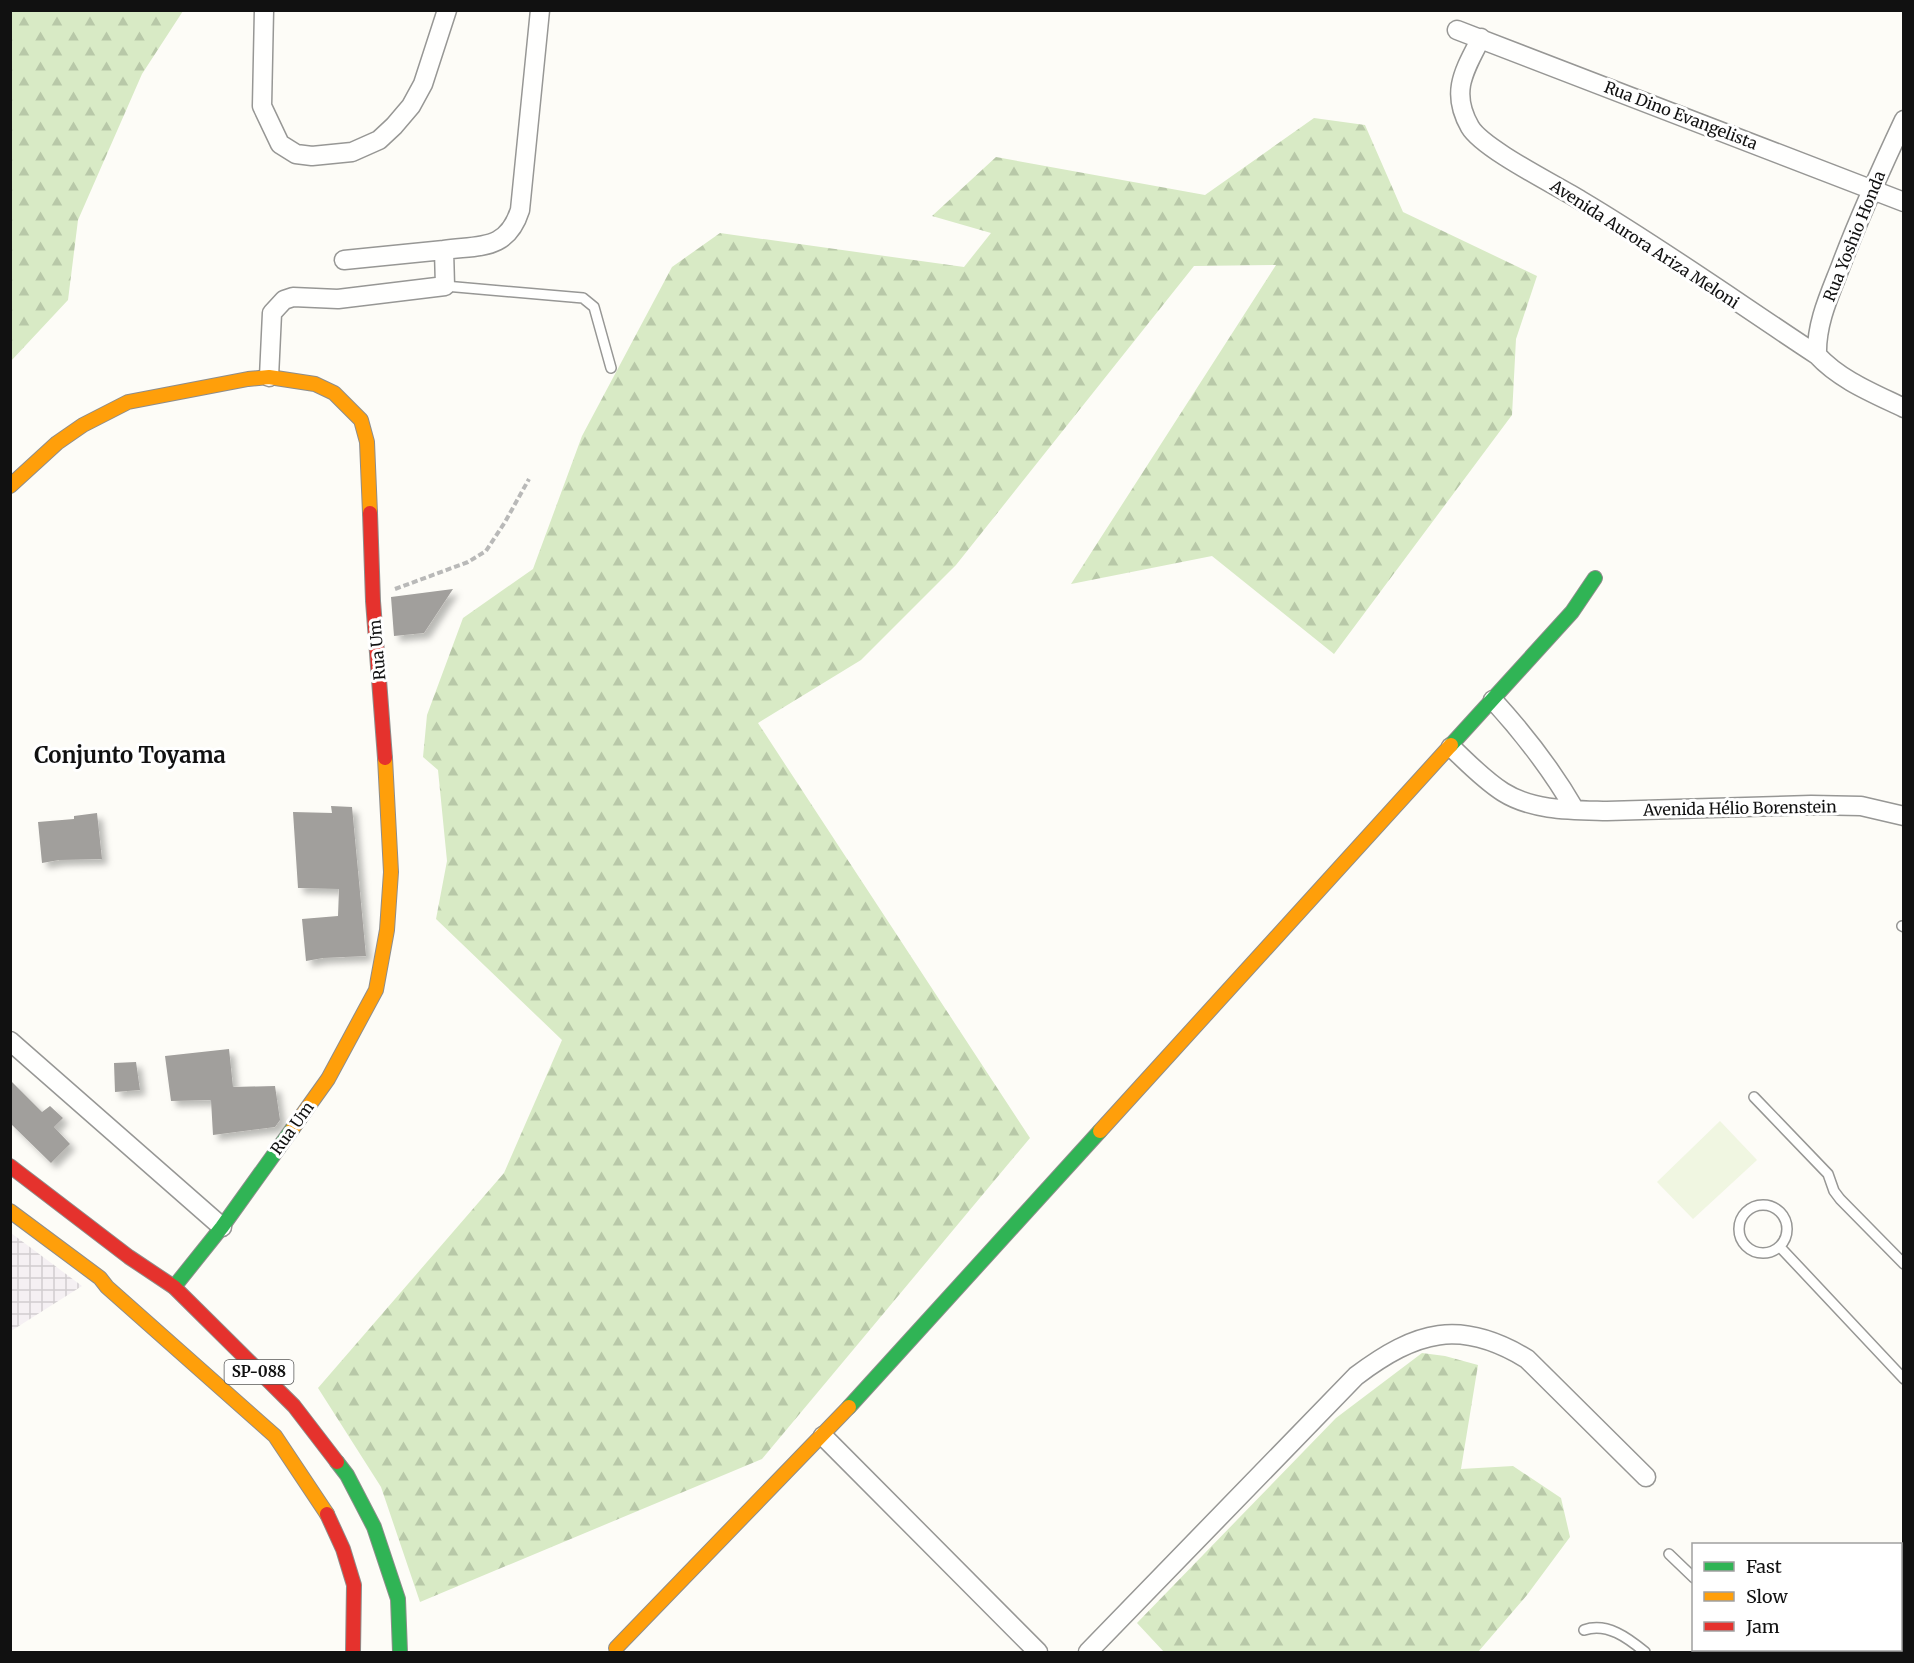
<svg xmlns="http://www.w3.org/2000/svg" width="1914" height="1663" font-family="Merriweather,serif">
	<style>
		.industrial { fill: url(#industrial-grid) }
		.forest { fill: url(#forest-firs) }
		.pitch { fill: #f0f6e1 }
		.building { fill: #a19f9c; filter: url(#shadow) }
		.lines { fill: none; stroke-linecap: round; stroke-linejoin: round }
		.lane-casing { stroke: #979795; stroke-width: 12 }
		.street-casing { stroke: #979795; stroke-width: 21 }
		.fast-casing { stroke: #8e8d8b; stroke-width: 16 }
		.slow-casing { stroke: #8e8d8b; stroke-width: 16 }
		.jam-casing { stroke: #8e8d8b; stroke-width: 16 }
		.path { stroke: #b9b9b8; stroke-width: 4; stroke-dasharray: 6 3; stroke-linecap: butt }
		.lane { stroke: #fffffe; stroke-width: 9 }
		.street { stroke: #fffffe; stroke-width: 18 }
		.fast { stroke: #30b455; stroke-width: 14 }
		.slow { stroke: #ff9f0a; stroke-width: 14 }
		.jam { stroke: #e5322d; stroke-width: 14 }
		.labels { text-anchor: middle; stroke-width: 6; stroke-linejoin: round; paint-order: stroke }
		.shield { fill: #fff; stroke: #585858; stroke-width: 1.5 }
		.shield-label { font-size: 15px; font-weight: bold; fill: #111 }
		.street-label { font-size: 16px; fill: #111; stroke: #fff }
		.district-label { font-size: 22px; font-weight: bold; fill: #111; stroke: #fff }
	</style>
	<defs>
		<pattern id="industrial-grid" width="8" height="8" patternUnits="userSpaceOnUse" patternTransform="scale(1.5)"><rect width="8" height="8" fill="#f5f0f3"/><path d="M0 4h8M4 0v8" fill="none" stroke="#d1cdcf"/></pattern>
		<pattern id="forest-firs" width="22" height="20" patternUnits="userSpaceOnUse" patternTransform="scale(1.5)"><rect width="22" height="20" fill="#d8eac5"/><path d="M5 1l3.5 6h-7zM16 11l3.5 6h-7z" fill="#b8c8a8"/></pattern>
		<filter id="shadow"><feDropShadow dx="5.5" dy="5.5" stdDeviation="3" flood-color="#0004"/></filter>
	</defs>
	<rect width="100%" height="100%" fill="#fdfcf7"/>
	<path class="industrial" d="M11,1233L82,1286L11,1331Z"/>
	<path class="forest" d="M11,10L183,11L142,74L78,220L68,300L11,361Z
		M1314,118L1365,125L1403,212L1537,276L1516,339L1512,415L1334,654L1212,556L1071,584L1276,265L1194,266L956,565L861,660L758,723L1030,1138L762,1459L420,1602L381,1487L318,1388L504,1173L562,1040L436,919L447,861L438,770L423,757L427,715L463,618L533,569L582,436L672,267L720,233L964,267L991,233L932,216L996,157L1205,195Z
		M1422,1353L1445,1356L1478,1365L1461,1469L1513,1466L1561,1498L1570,1537L1527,1595L1478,1652H1164L1137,1623L1336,1418Z"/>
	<path class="pitch" d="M1720,1121L1757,1160L1693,1219L1657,1182Z"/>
	<path class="building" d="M453,589L424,633L394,636L391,597Z
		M331,806L352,807L366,956L323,958L306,961L302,919L338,916L339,889L298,888L293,812L332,813Z
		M97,813L102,859L59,860L42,863L38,822L74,819V816Z
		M229,1049L233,1087L275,1086L280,1120L275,1127L213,1135L211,1100L171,1101L165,1056Z
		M136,1062L140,1090L115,1092L114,1063Z
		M10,1080L42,1112L50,1106L63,1118L54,1127L70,1144L51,1163L10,1123Z"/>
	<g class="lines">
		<defs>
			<path id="lane" d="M445,286L583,298L594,307L611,368
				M1902,926L1904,927
				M1754,1097L1828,1174L1834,1191L1840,1199L1904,1264
				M1739 1229a24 24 0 1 1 48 0a24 24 0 1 1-48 0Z
				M1780,1247L1904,1379
				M1669,1554L1694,1578
				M1584,1630C1607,1622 1628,1638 1645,1652
				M1768,1650L1771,1652"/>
			<path id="street" d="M264,10L262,106L280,144L296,154L312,156L352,152L379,140L394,126L411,106L423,84L447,10
				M1457,30L1904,202
				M1481,38C1464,71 1450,92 1470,127C1483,149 1556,185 1580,200C1661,248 1738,303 1817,355C1840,380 1873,393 1904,408
				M344,260L444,250
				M1817,355C1816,324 1829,296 1840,268C1859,217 1881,169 1904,120
				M269,377L272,313L284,300L293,297L338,299L445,286L444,250C480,245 507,251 520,210L540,10
				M1493,700C1524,734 1552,770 1575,810
				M1451,747C1468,763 1484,780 1503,792C1533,811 1573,810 1607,811L1811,805L1861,806L1904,816
				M10,1041L222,1227
				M823,1436L1038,1652
				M1088,1652L1356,1376C1416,1331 1460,1318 1527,1359L1646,1477"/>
			<path id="fast" d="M1451,745L1572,612L1595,578
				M174,1287L222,1227L293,1128
				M849,1407L1100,1131
				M337,1462L347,1475L374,1527L398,1599L400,1652"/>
			<path id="slow" d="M10,486L57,443L83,425L128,402L248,379L269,377L315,384L334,393L361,420L367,442L370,513
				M293,1128L328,1079L376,990L387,930L391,872L385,758
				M1100,1131L1451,745
				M10,1211L100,1278L107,1287L275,1436L327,1514
				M616,1648L849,1407"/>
			<path id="jam" d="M370,513L373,601L385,758
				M10,1166L129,1257L174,1287L294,1406L337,1462
				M327,1514L343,1549L354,1585L353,1652"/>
		</defs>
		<use href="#lane" class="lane-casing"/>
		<use href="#street" class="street-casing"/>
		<use href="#fast" class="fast-casing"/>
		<use href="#slow" class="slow-casing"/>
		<use href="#jam" class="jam-casing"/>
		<path class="path" d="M395,589L468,562L486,551L505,522L529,479"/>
		<use href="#lane" class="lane"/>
		<use href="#street" class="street"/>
		<use href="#fast" class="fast"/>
		<use href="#slow" class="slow"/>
		<use href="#jam" class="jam"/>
	</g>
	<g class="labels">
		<rect class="shield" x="224.5" y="1360" width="69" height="24" rx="4.5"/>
		<g class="shield-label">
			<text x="259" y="1377">SP-088</text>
		</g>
		<g class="street-label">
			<text transform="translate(1681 115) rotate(21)" y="6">Rua Dino Evangelista</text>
			<text transform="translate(1854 236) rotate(-68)" y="6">Rua Yoshio Honda</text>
			<text transform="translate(1645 244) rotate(33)" y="6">Avenida Aurora Ariza Meloni</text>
			<text transform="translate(377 650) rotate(-95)" y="6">Rua Um</text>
			<text transform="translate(1740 808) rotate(-1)" y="6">Avenida Hélio Borenstein</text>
			<text transform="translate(292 1128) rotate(-54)" y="6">Rua Um</text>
		</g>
		<g class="district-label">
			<text x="130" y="763">Conjunto Toyama</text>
		</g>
	</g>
	<rect width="1914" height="1663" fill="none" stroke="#111111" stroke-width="24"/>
	<rect x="1692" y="1543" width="210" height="108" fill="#ffffff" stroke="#a0a0a0" stroke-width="1.5"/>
	<rect x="1704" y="1562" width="30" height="9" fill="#30b455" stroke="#a0a0a0" stroke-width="1.5"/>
	<text x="1746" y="1573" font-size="18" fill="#111111">Fast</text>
	<rect x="1704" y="1592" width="30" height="9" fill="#ff9f0a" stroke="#a0a0a0" stroke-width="1.5"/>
	<text x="1746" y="1603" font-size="18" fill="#111111">Slow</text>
	<rect x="1704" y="1622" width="30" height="9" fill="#e5322d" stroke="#a0a0a0" stroke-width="1.5"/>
	<text x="1746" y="1633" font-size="18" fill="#111111">Jam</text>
</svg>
